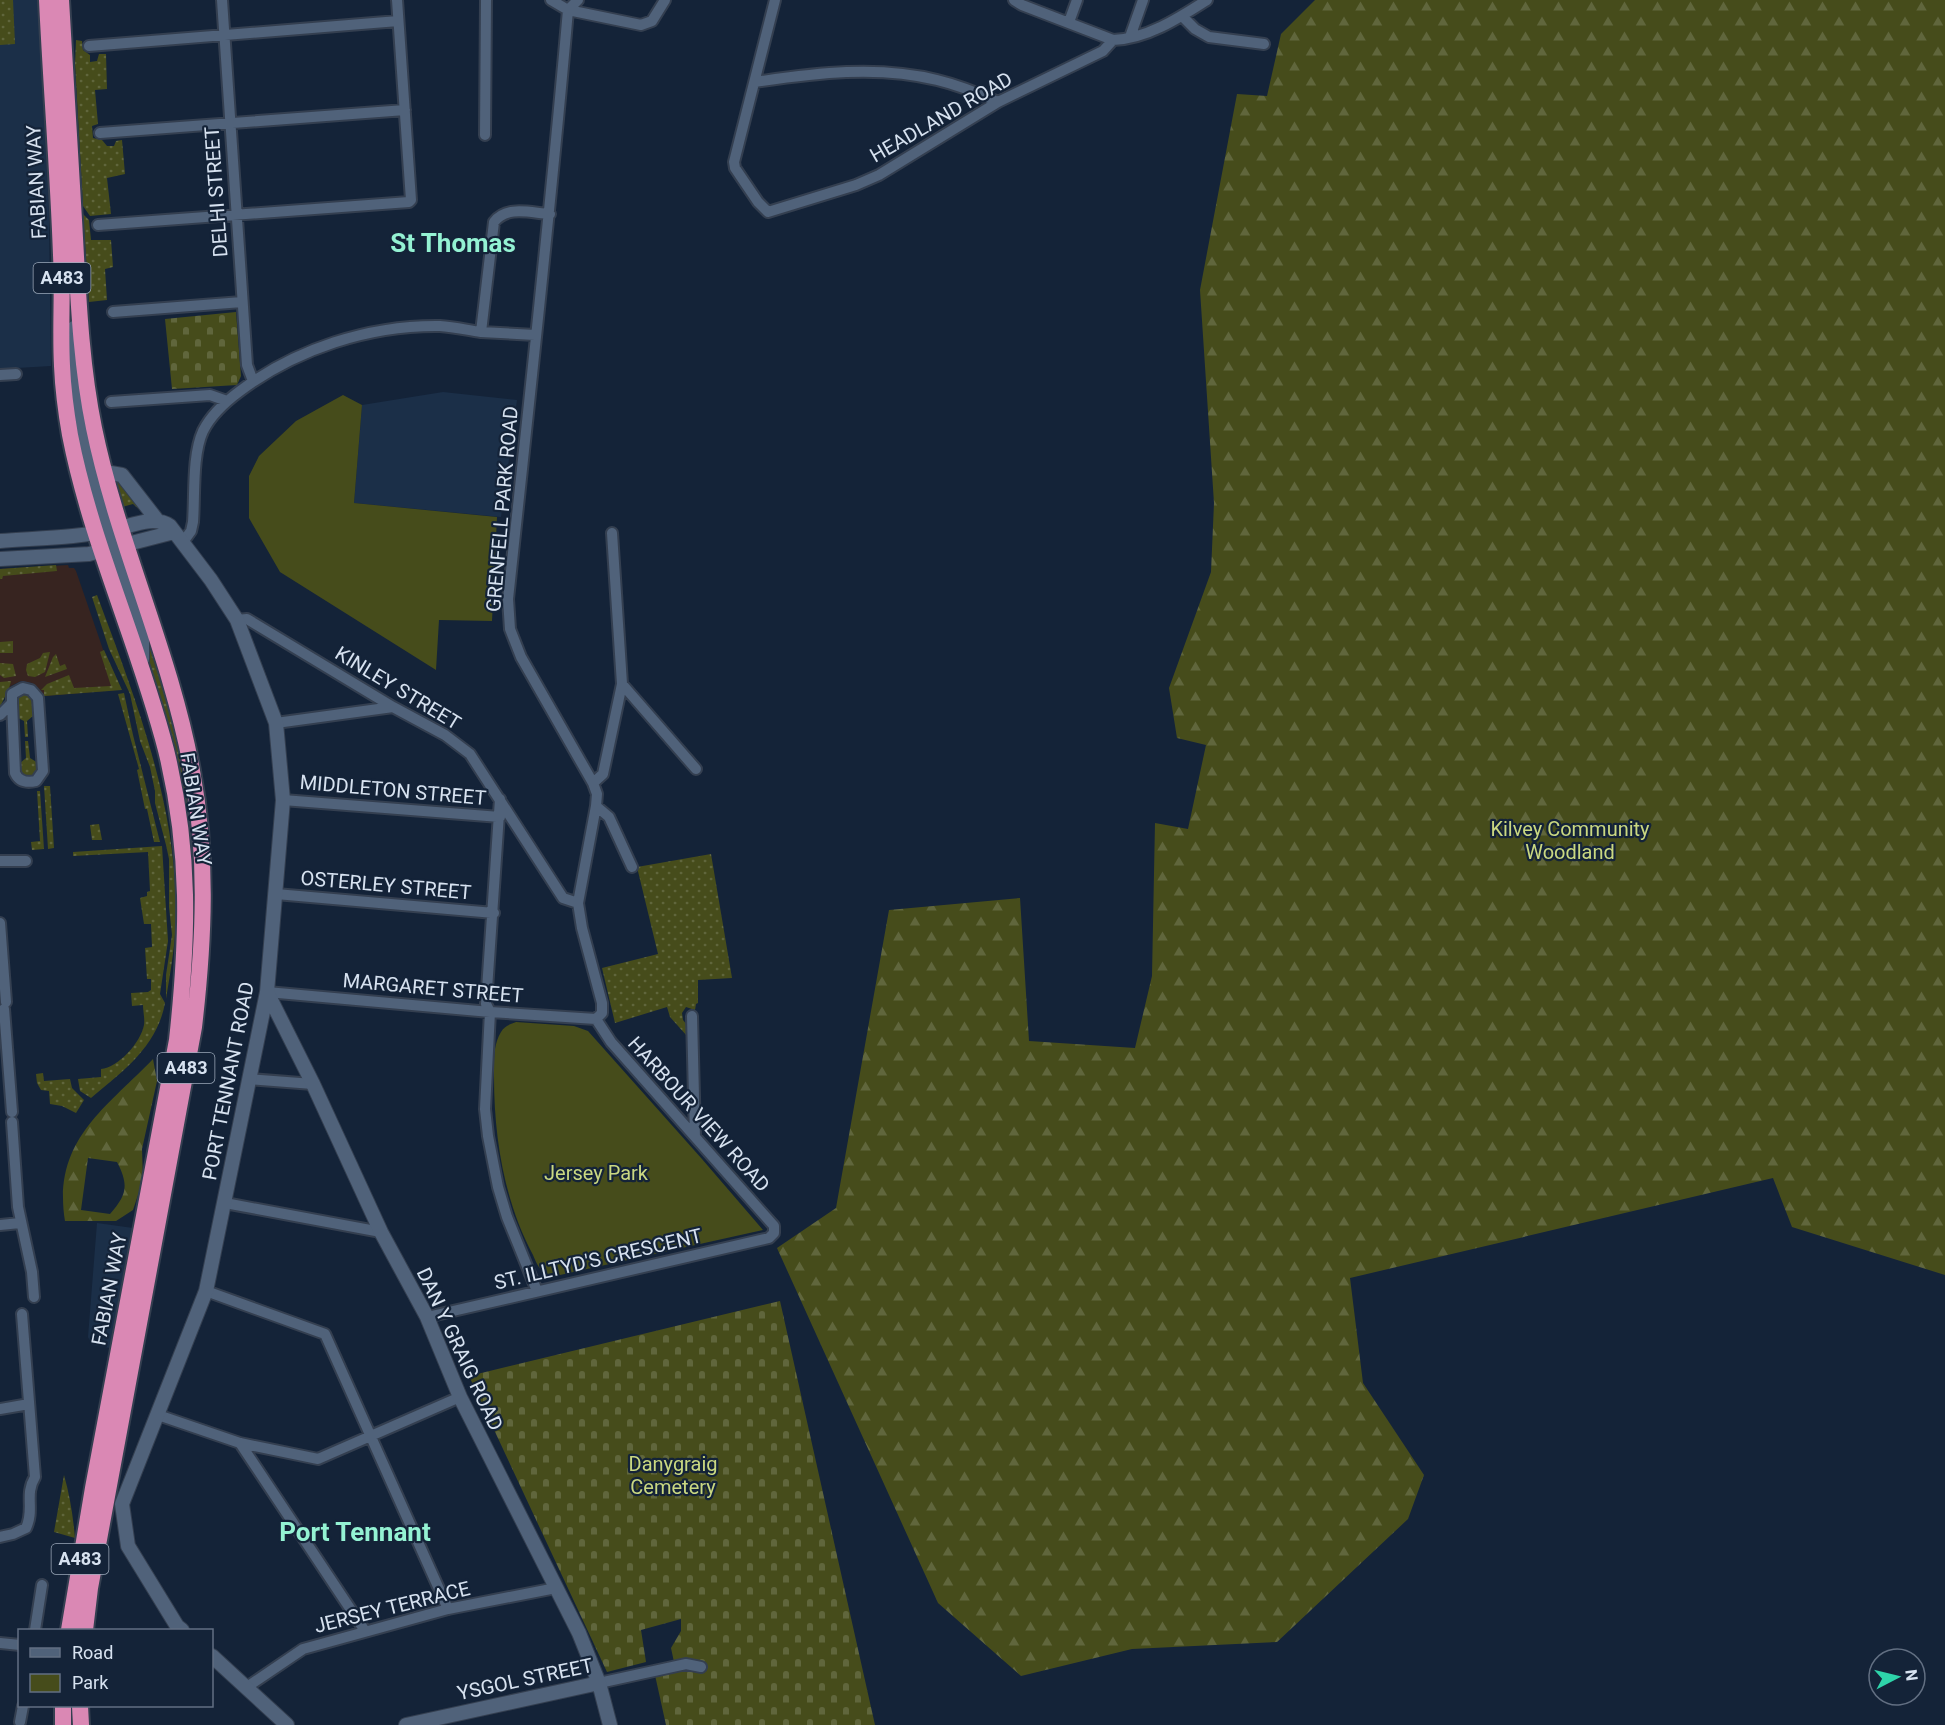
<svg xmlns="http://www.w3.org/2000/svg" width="1945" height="1725" font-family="Roboto,sans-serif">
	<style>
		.built { fill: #1b2f48 }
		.medical { fill: #372420 }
		.grass { fill: url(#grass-dots) }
		.forest { fill: url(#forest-firs); fill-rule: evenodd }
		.cemetery { fill: url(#cemetery-stones) }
		.park { fill: #464c1b }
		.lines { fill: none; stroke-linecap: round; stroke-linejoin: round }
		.minor-casing { stroke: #343f50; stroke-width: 14 }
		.tertiary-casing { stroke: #343f50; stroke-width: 16 }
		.trunk-casing { stroke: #343f50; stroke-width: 20 }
		.minor { stroke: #50627a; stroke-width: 10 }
		.tertiary { stroke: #50627a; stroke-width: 14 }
		.trunk { stroke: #da88b4; stroke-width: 16 }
		.labels { text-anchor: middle; stroke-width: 4.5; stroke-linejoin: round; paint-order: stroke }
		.shield { fill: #142338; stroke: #9ca9b9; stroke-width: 1.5 }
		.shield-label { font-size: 18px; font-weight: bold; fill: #d7e2f0 }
		.street-label { font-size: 20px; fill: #d7e2f0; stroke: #142338 }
		.park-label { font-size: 20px; fill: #cad881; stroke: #142338 }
		.district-label { font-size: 26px; font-weight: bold; fill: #94f2d3; stroke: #142338 }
	</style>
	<defs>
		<pattern id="grass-dots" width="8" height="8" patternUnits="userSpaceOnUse" patternTransform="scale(1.5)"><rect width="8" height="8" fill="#464c1b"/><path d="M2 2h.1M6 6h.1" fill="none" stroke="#60663c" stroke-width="1.8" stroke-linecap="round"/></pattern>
		<pattern id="forest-firs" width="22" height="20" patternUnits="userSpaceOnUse" patternTransform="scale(1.5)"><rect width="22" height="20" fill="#464c1b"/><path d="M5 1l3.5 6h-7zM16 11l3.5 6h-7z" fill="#60663c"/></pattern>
		<pattern id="cemetery-stones" width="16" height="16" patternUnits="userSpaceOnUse" patternTransform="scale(1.5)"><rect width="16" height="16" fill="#464c1b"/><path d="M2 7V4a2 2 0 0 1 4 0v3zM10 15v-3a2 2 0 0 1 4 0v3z" fill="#60663c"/></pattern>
	</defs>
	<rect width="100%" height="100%" fill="#142338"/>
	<path class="built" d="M0,0H46L51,366L0,369Z
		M443,392L517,400L501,517L354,503L362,405Z
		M97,1223L133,1228L110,1348L92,1345L88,1337Z"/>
	<path class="medical" d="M68,565L69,568H74L76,571L117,690L44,696L32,683L21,681L11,686L5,692L0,707V569Z"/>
	<path class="grass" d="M0,0H13L15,44L0,45Z
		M76,40L82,41L83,50L90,55V62L97,61L99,54H106L107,89L95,90L98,124L92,126L93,138L102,140L107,146H114L116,141L122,140L125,174L107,178L111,214L90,216L83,206L75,64Z
		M83,214L89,220L91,240H111L113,267L105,269L107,300L89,302Z
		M118,477L143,513L133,504L122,507L114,479Z
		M56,565L57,571L3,576L2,579H0V569Z
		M133,579L169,693L195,826L199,937L126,1346L192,937Z
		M97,595C134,695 174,796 176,904C177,936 171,968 166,999V975L172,935L169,907V859L166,845L155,803V791L150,767L140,741L130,694L109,649L92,597Z
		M13,641V653H0V642Z
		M104,650L122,690L44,696V690H41L47,684L69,675L74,688L111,686L100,652Z
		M50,652L45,672L35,677L28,676L26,670L27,664L40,658L43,653Z
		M56,654L60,666L65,664L67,669L45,677L53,657Z
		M0,663L13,664L16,676L4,678L0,675Z
		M11,681C11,685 2,703 0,707V682Z
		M22,693L27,694L33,700L34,715L27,721L28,737H25L24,721L16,717V698Z
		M124,693L133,735L160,842H154L147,809H145L137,770L139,769L118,694Z
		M25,741H28L30,758L38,763V770L31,777H26L21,772L19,764L26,758Z
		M44,786H50L54,848L48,849Z
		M37,791H40L44,849L32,850L31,842L40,841Z
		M99,824L102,840H92L90,825Z
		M162,846L168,941L160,994L165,1003C157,1047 123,1071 91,1098L80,1091L78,1079L101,1077V1069C118,1068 141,1042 144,1025C145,1019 143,1011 143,1005L132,1006L131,993L148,992L151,990V979H147L145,948L152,947L151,924H144L140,898L147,896V892L150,891L148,852L73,856V852Z
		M711,854L732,978L698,980V1003L696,1004L695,1010L686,1007L682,1013L683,1020L687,1025V1036L670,1017L667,1007L615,1023L602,968L658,954L637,867Z
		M43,1073L44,1081L70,1079L72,1088L84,1100L76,1113L62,1106L50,1104L49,1091L41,1090L37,1083L36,1074Z
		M64,1475C70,1496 73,1516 75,1538L54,1532Z"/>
	<path class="forest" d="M1315,0H1945V1275L1792,1227L1773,1178L1350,1278L1363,1383L1424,1475L1408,1519L1277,1642L1132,1649L1021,1676L938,1603L777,1248L836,1208L889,910L1020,898L1029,1041L1135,1048L1152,976L1155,823L1188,829L1206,745L1177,738L1169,688L1211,572L1214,503L1200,290L1237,94L1267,96L1281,34Z
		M153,1059L157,1081L142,1149L143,1180L133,1210L116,1221H65C52,1141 105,1109 153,1059ZM88,1158L117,1162C129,1185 127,1195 110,1214L81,1210Z"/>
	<path class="cemetery" d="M236,312L241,376L237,385L172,389L165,319Z
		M780,1301L875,1725H666L653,1666L674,1662L671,1648L681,1631V1619L641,1630L646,1662L607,1672L469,1376Z"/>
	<path class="park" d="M343,395L362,405L354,503L497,517L492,621L439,620L436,670L280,572L249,518V476L259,456L296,421Z
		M516,1022L574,1026L588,1031L702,1159L763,1230L560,1275C554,1275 547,1275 542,1271C538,1267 535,1260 533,1255C504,1201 494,1137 494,1077C494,1061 493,1045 501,1032C504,1026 511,1024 516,1022Z"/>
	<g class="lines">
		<defs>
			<path id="minor" d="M222,0L247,365L253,381
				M551,0L568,10L641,25L652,21L665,0
				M775,0L734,162L735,168L758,202L768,212L856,185L879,175L998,102L1103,51L1113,40
				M1014,0L1022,5L1113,40C1147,39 1179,18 1207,0
				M568,10C551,207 529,403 508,599L510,629L521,657L593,783L597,794L596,806L578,903L582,928L602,1003V1013L596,1019
				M568,10L578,0
				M1182,16L1195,29L1209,37L1264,44
				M1069,22L1077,0
				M1130,37L1143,0
				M89,46L398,21
				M755,82C815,73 878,65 937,80C958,85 978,93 998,102
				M100,133L405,110
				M485,135L486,0
				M98,225L409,202L411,200L397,0
				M113,312L242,302
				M481,332L494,222C507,205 531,213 550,214
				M0,375L16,374
				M111,402L210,395L227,401
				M183,542L191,531L193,522C195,495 192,455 203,431C211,415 225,402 240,391C296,349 369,325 440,326C454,327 467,330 481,332C499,333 517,334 535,335
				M237,620L247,619L393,707L445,735L470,754L563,898L578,903
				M622,684L696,769
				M0,715L12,703V694L23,688L31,690L38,698L43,771L36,781C27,783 19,782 15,773L12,703
				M276,723L393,707
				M593,783L603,774L622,684L612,533
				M500,799L486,1004L490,1012L485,1109L488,1136L498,1187L507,1217L537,1291
				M283,800L500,817
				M596,806L609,817L632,867
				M0,861H26
				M276,894L494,913
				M0,923L6,1002
				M267,992L490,1012L596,1019
				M4,1009L12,1112
				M692,1016L695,1137
				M249,1079L313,1084
				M12,1122L18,1207L32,1272L34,1297
				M225,1203L381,1232
				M0,1225L20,1223
				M206,1291L325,1334L448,1609
				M427,1317L769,1238L774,1233V1226L611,1042L596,1019
				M0,1409L29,1404
				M158,1415L240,1443L318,1459L460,1397
				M240,1443L365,1631
				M0,1537L13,1534L26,1528C35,1509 24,1495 35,1477L22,1314
				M35,1630L42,1585
				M0,1643L20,1645
				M599,1683L686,1664L701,1667
				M247,1687L303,1649L448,1609L556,1588
				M20,1722L23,1706"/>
			<path id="tertiary" d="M74,328C74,340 73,353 73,365C76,410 88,455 99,498C104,516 114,535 102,551
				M105,472L122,475L157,520
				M114,540L113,548L142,637V659
				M0,541C39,538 78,538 116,529C133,525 155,515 170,526L211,580L237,620L276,723L283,800L267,992L206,1291L122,1504L128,1546L177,1626L182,1630
				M0,559L89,554L174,532
				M267,992L313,1084L381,1232L427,1317L460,1397L579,1633L599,1683L610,1725
				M212,1656L287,1725
				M406,1725L599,1683"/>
			<path id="trunk" d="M47,0C51,85 58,170 61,255C63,292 60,329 62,366C63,389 66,412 70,435C91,543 139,644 166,750C191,852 188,938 177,1040L93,1488L69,1630
				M61,0C65,73 70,147 74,220C78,289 80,360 94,428C118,545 171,654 192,771C208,856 204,942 194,1027L90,1588L85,1630
				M80,1706L81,1725
				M63,1725V1706"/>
		</defs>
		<use href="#minor" class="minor-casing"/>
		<use href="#tertiary" class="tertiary-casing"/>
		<use href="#trunk" class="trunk-casing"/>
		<use href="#minor" class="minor"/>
		<use href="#tertiary" class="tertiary"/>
		<use href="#trunk" class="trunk"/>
	</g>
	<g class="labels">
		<g class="shield">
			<rect x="33.5" y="263" width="57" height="30" rx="4.5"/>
			<rect x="157.5" y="1053" width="57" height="30" rx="4.5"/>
			<rect x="51.5" y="1544" width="57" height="30" rx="4.5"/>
		</g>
		<g class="shield-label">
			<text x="62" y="284">A483</text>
			<text x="186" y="1074">A483</text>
			<text x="80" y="1565">A483</text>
		</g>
		<g class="street-label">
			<text transform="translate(941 117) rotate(-30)" y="7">HEADLAND ROAD</text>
			<text transform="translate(36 182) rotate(-93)" y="7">FABIAN WAY</text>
			<text transform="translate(216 192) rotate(-94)" y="7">DELHI STREET</text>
			<text transform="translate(502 509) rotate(-85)" y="7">GRENFELL PARK ROAD</text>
			<text transform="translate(398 688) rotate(31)" y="7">KINLEY STREET</text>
			<text transform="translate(393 790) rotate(5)" y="7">MIDDLETON STREET</text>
			<text transform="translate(196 809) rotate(81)" y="7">FABIAN WAY</text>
			<text transform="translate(386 885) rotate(5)" y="7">OSTERLEY STREET</text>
			<text transform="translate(433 988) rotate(5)" y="7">MARGARET STREET</text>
			<text transform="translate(228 1081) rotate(-79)" y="7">PORT TENNANT ROAD</text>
			<text transform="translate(699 1114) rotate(48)" y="7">HARBOUR VIEW ROAD</text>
			<text transform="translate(598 1259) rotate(-13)" y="7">ST. ILLTYD'S CRESCENT</text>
			<text transform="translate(109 1289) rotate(-79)" y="7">FABIAN WAY</text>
			<text transform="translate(460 1349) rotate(65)" y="7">DAN Y GRAIG ROAD</text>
			<text transform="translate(392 1607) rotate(-14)" y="7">JERSEY TERRACE</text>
			<text transform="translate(525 1679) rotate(-12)" y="7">YSGOL STREET</text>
		</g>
		<g class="park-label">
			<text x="1570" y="836">Kilvey Community<tspan x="1570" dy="23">Woodland</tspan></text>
			<text x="596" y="1180">Jersey Park</text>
			<text x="673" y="1471">Danygraig<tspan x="673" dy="23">Cemetery</tspan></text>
		</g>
		<g class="district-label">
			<text x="453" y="252">St Thomas</text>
			<text x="355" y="1541">Port Tennant</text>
		</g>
	</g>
	<rect x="18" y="1629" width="195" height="78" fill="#142338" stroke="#626f82" stroke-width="1.5"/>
	<rect x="30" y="1648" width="30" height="9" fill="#50627a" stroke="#626f82" stroke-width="1.5"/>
	<text x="72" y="1659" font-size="18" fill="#d7e2f0">Road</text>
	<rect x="30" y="1674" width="30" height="18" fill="#464c1b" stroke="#626f82" stroke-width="1.5"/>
	<text x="72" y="1689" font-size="18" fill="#d7e2f0">Park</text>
	<g transform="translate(1897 1677) rotate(83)"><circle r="28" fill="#142338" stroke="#626f82" stroke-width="1.5"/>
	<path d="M0-4.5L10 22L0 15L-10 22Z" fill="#2ed4aa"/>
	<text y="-9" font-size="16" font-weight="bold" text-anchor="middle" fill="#d7e2f0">N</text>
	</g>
</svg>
